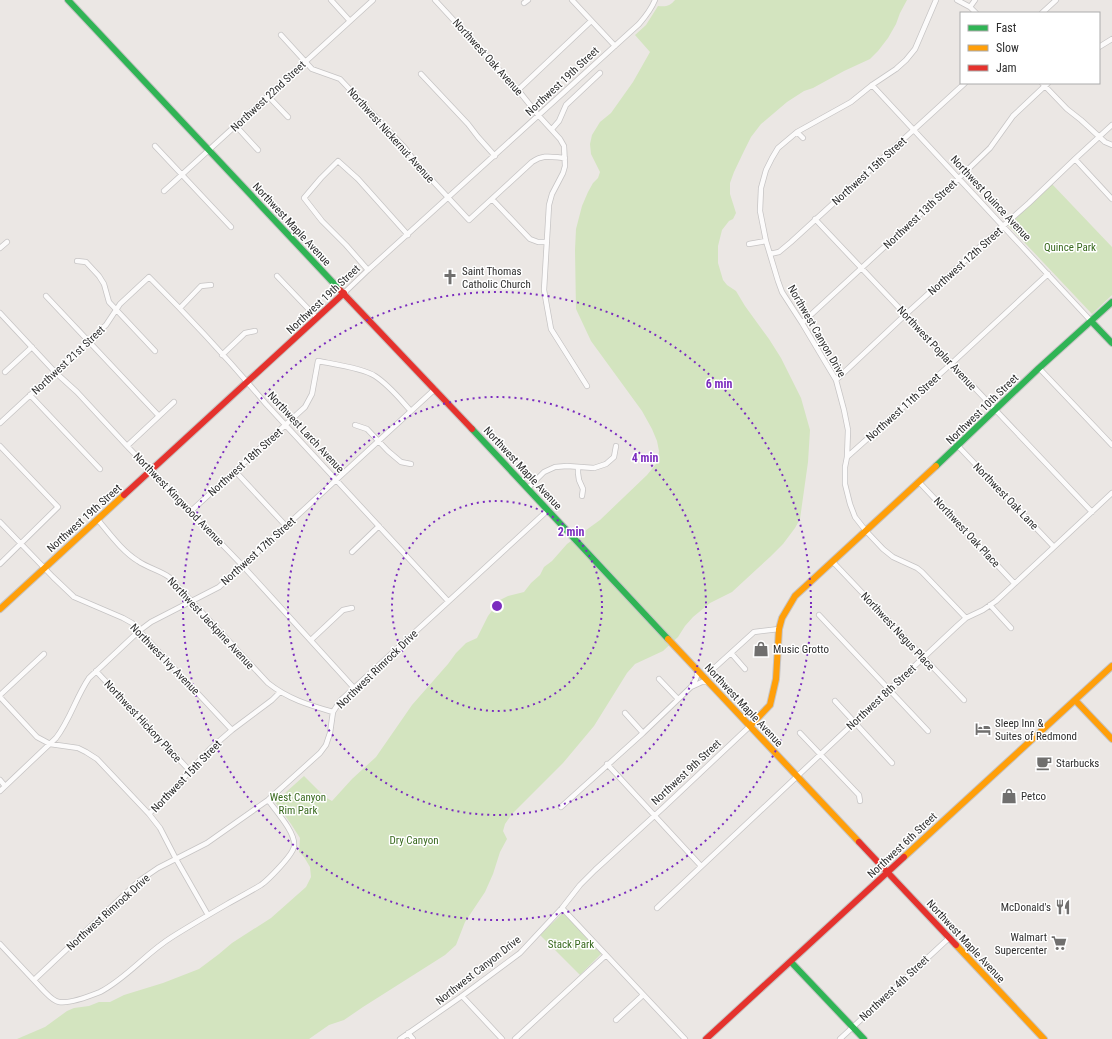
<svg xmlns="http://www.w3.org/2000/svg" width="1112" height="1039" font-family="'Roboto Condensed',sans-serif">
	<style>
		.green { fill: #d3e4bf }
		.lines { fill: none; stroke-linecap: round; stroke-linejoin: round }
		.street-casing { stroke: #c6c4c4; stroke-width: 6 }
		.fast-casing { stroke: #c6c4c4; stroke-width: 8 }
		.slow-casing { stroke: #c6c4c4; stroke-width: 8 }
		.jam-casing { stroke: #c6c4c4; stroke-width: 8 }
		.street { stroke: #fcfbfb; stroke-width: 4.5 }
		.fast { stroke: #30b455; stroke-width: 6 }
		.slow { stroke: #ff9f0a; stroke-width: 6 }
		.jam { stroke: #e5322d; stroke-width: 6 }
		.ring { fill: none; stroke: #7b2cbf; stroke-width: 2; stroke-dasharray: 2 4 }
		.labels { text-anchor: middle; stroke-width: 3; stroke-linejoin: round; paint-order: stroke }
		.street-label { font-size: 11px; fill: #2e2e2e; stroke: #fff }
		.park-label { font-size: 11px; fill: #396a1f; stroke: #fff }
		.poi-label { font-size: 11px; fill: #2e2e2e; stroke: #fff; text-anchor: start }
		.centre { fill: #7b2cbf; stroke: #fff; stroke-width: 2 }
		.ring-label { font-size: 12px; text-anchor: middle; font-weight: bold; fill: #7b2cbf; stroke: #fff; stroke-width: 3; stroke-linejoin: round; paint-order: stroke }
	</style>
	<rect width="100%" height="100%" fill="#ebe7e4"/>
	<path class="green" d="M675,0H907L900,13L896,24L888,38L878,51L870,59L844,71L813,88L804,91L787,102L761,124L751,137L744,151L734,172L730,183V194L736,213L733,219L729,221L722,230L718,246V263L723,280L727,285L736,291L745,306L769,339L781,358L801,398L810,430L808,462L800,519L795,528L783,544L770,557L732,592L710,603L693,617L685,626L678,637L663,651L635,664L627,673L594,726L563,763L512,814L505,824L503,831L507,839L500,852L493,874L485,892L465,922L456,945L445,955L434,962L363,1007L344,1020L329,1025L309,1039H17L45,1027L67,1011L74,1008L89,1006L99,1002H110L124,995L163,983L199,969L219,954L232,943L271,918L306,887L311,877L310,867L304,857L299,852L300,838L291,824L275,802L304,776L325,797L332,801L352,779L376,757L412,705L448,664L456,653L466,643L477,638L488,616L500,600L508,596L524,592L531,583L540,575L544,567L552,561L567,544L600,520L647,475L656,464L658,459L659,451L657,441L652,429L642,411L591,341L576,309L575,250L576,229L582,206L588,192L593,183L598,178L600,172L591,154L590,144L592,135L600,122L611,113L633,82L650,52L635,35L646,25L658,6C666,7 670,6 675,0Z
		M1052,184L1112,247V295L1092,314L1008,225Z
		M563,913L602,953L580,975L540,935Z"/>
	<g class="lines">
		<defs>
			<path id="street" d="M331,0L350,21
				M435,0L518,90L539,116L560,139L564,146L565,166L563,173L552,194L549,205L544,290L551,329L587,386
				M572,0L615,46
				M936,0L915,49L906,60L896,69L872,85L851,102L797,132L778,148L772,158L766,170L761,188L760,211L766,241L778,281L782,292L802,323L836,380L844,410L848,430L847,457L845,467V484L850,504L855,517L866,531L883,549L893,557L917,568L922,572L966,618
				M957,0L970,7L976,13
				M524,3L528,0
				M970,7L975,0
				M1042,13L1056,0
				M281,35L312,69L340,79L405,148L416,163L469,220L532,162C544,154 551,157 565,158
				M1099,47L1112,39
				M421,74L468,124L478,137L495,156
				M1042,83L1067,109L1081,120L1105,142L1112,145
				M872,85L1091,321
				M518,90L591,21
				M268,96L288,117
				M236,126L258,150
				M552,129L559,121L566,105L600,73
				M797,132L803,138
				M155,146L231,227
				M1075,159L1112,199
				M164,191L373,0
				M492,199L530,239L538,242H547
				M815,219L1092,512
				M749,244L766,241
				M0,248L7,242
				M770,254L779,252L791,242L965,83
				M77,261L86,262L99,276L104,284L109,302L155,351
				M368,270L346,245L322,221L304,198L321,178L338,161L358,179L408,235
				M277,276L317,318
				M344,293L368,270L639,24C646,16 651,10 655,0
				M46,296L159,416
				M180,308L201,286L211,285
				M0,313L55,372L77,392L127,446L242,565L354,688
				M802,323L959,178L990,148L1013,116L1048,83
				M222,355L245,333L255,331
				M1039,368L1112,445
				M5,372L32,347
				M836,380L905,315L1003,226L1029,203L1075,159L1112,125
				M30,395L100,469
				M0,423L106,325L120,304L149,277C190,318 229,360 266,404L448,601
				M355,425L367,429L388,451L401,462L411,464
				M0,446L58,507L0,564
				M127,446L174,402
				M958,446L1054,547
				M847,457L951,364L1048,274
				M578,467V473L579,480L583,489L582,496
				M235,471L286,526
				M919,482L1014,583
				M528,488L544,472L555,467L567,466L594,468L606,464L614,457L616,446
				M191,511L305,407L312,394L318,361C333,364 363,368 375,376C389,385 400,399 411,411
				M98,520C110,534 122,551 138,561C148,568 159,570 169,577L268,683C288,699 309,705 333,712
				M0,522L53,577L74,597L123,618L132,623L232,730
				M352,552L379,526
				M833,562L964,700
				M990,605L1011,628
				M819,615L928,731
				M311,640L343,610L352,608
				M731,653L745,669
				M96,671L190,771
				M711,671L754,632L779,629
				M659,679L678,699
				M691,687L702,682H709
				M0,695L44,654
				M0,697L37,737L50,744L78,748L86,752L97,759L149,814L160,828L176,859L208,915
				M835,701L892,763
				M625,713L643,733
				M800,733L859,795L860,801
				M607,764L701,866
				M0,780L5,786
				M0,791L56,738C70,720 76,697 89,678L139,631L151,622L219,587L286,526L435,389
				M561,807L643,733L691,687C695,681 699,676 696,670
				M149,814L169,794L210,749L232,730L272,700L280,692
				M562,908L685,1039
				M657,908L956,627L966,618L983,610L996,601L1112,493
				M0,944L44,991C48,995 53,1001 59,1002C69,1004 90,996 100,992C127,978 146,953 172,937C191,925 210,914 229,903C240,897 251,891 261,885C268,880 294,854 294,846C296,833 276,811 268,800
				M34,980L139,881L158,868L207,843L268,800L320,753L326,745L330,733L333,712L340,701L548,510
				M462,996L502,1039
				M616,1020L643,995
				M408,1033L413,1039
				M400,1039L462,996L520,953L562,908L580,885L595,870L664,807L750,726
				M515,1039L606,955
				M840,1039L949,938"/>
			<path id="fast" d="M68,0L340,290
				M1091,321L1112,343
				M472,429L668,639
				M936,466L1039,368L1112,302
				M791,962L864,1039"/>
			<path id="slow" d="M0,609L124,495
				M668,639L859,842
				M1075,700L1112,739
				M750,726L770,705L776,679L779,629L782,618L795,596L936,466
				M904,857L1112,666
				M956,945L1044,1039"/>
			<path id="jam" d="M340,290L472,429
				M124,495L344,293
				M859,842L956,945
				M706,1039L904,857"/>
		</defs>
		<use href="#street" class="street-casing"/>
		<use href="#fast" class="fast-casing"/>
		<use href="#slow" class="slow-casing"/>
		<use href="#jam" class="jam-casing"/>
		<use href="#street" class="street"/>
		<use href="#fast" class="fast"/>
		<use href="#slow" class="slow"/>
		<use href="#jam" class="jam"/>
	</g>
	<g class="ring">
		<circle cx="497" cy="606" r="105"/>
		<circle cx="497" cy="606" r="209"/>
		<circle cx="497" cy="606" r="314"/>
	</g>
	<defs>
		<symbol id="church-bare" viewBox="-9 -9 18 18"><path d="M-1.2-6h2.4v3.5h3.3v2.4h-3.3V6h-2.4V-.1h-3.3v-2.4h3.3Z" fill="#706f6e" stroke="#fff" stroke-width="2.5" paint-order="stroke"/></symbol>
		<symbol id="shop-bare" viewBox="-9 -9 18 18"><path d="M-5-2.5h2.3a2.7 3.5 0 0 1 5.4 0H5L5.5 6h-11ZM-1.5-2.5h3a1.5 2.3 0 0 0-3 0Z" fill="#706f6e" stroke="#fff" stroke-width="2.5" paint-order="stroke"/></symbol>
		<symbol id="hotel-bare" viewBox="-9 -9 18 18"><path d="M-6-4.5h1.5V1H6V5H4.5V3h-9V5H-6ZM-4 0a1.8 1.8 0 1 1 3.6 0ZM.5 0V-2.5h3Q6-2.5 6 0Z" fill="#706f6e" stroke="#fff" stroke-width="2.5" paint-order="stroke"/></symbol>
		<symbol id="cafe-bare" viewBox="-9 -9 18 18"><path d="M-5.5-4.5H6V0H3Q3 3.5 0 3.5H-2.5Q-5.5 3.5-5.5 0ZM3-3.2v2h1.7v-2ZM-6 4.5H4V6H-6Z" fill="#706f6e" stroke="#fff" stroke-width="2.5" paint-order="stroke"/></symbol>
		<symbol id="restaurant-bare" viewBox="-9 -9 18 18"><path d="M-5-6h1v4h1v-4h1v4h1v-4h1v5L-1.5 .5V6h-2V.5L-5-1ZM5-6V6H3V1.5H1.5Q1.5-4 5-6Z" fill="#706f6e" stroke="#fff" stroke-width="2.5" paint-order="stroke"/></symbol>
		<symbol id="supermarket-bare" viewBox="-9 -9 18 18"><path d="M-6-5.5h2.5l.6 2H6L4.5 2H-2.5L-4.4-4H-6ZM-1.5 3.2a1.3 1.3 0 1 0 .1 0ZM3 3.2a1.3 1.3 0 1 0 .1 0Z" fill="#706f6e" stroke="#fff" stroke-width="2.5" paint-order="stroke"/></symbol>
	</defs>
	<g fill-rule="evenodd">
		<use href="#church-bare" x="439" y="266" width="22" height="22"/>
		<use href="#shop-bare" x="750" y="638" width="22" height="22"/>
		<use href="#hotel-bare" x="972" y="718" width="22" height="22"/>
		<use href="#cafe-bare" x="1033" y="752" width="22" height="22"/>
		<use href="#shop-bare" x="998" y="785" width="22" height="22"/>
		<use href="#restaurant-bare" x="1052" y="896" width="22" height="22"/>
		<use href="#supermarket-bare" x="1048" y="932" width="22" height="22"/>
	</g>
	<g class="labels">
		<g class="street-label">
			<text transform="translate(488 57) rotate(48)" y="4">Northwest Oak Avenue</text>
			<text transform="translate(562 81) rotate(-43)" y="4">Northwest 19th Street</text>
			<text transform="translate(268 96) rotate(-43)" y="4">Northwest 22nd Street</text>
			<text transform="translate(391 135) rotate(48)" y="4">Northwest Nickernut Avenue</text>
			<text transform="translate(869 171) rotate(-42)" y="4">Northwest 15th Street</text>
			<text transform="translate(991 198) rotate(47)" y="4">Northwest Quince Avenue</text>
			<text transform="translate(920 214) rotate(-43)" y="4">Northwest 13th Street</text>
			<text transform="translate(292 224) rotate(47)" y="4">Northwest Maple Avenue</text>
			<text transform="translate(965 261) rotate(-42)" y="4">Northwest 12th Street</text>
			<text transform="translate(323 299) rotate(-43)" y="4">Northwest 19th Street</text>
			<text transform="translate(817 331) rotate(60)" y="4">Northwest Canyon Drive</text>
			<text transform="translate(937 348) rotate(47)" y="4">Northwest Poplar Avenue</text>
			<text transform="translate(68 360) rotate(-43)" y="4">Northwest 21st Street</text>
			<text transform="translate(903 407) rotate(-42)" y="4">Northwest 11th Street</text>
			<text transform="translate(982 409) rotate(-44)" y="4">Northwest 10th Street</text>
			<text transform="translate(306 432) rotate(47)" y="4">Northwest Larch Avenue</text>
			<text transform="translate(245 462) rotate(-42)" y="4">Northwest 18th Street</text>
			<text transform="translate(523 468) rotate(47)" y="4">Northwest Maple Avenue</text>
			<text transform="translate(1006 496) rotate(46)" y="4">Northwest Oak Lane</text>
			<text transform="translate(179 499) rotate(46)" y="4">Northwest Kingwood Avenue</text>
			<text transform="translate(84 518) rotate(-42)" y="4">Northwest 19th Street</text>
			<text transform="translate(967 532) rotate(47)" y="4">Northwest Oak Place</text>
			<text transform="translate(258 551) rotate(-42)" y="4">Northwest 17th Street</text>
			<text transform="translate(211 623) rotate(47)" y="4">Northwest Jackpine Avenue</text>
			<text transform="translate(898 631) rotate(47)" y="4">Northwest Negus Place</text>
			<text transform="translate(165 659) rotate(46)" y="4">Northwest Ivy Avenue</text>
			<text transform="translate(377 669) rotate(-44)" y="4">Northwest Rimrock Drive</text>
			<text transform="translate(881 697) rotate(-43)" y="4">Northwest 8th Street</text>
			<text transform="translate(744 705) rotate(47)" y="4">Northwest Maple Avenue</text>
			<text transform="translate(143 721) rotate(47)" y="4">Northwest Hickory Place</text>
			<text transform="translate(686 772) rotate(-43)" y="4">Northwest 9th Street</text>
			<text transform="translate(186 776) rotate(-46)" y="4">Northwest 15th Street</text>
			<text transform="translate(902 845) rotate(-43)" y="4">Northwest 6th Street</text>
			<text transform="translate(108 912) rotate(-42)" y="4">Northwest Rimrock Drive</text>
			<text transform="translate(966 941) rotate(47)" y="4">Northwest Maple Avenue</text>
			<text transform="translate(478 970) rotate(-38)" y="4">Northwest Canyon Drive</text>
			<text transform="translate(894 988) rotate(-43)" y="4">Northwest 4th Street</text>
		</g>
		<g class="park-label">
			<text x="1070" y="251">Quince Park</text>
			<text x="298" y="801">West Canyon<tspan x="298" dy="13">Rim Park</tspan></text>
			<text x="414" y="844">Dry Canyon</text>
			<text x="571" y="948">Stack Park</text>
		</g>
		<g class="poi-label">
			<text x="462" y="275">Saint Thomas<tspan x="462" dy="13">Catholic Church</tspan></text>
			<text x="773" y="653">Music Grotto</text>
			<text x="995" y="727">Sleep Inn &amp;<tspan x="995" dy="13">Suites of Redmond</tspan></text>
			<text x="1056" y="767">Starbucks</text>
			<text x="1021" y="800">Petco</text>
			<text x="1051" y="911" text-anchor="end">McDonald's</text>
			<text x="1047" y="941" text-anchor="end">Walmart<tspan x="1047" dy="13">Supercenter</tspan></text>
		</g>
	</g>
	<circle cx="497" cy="606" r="6" class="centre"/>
	<g class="ring-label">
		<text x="719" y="388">6 min</text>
		<text x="645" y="462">4 min</text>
		<text x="571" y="536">2 min</text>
	</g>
	<rect x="960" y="12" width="140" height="72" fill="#ffffff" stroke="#ababab"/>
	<rect x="968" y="25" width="20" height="6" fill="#30b455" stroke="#ababab"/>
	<text x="996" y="32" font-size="12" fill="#2e2e2e">Fast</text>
	<rect x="968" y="45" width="20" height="6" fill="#ff9f0a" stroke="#ababab"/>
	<text x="996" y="52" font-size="12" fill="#2e2e2e">Slow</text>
	<rect x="968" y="65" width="20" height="6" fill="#e5322d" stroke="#ababab"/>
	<text x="996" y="72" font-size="12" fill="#2e2e2e">Jam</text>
</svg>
